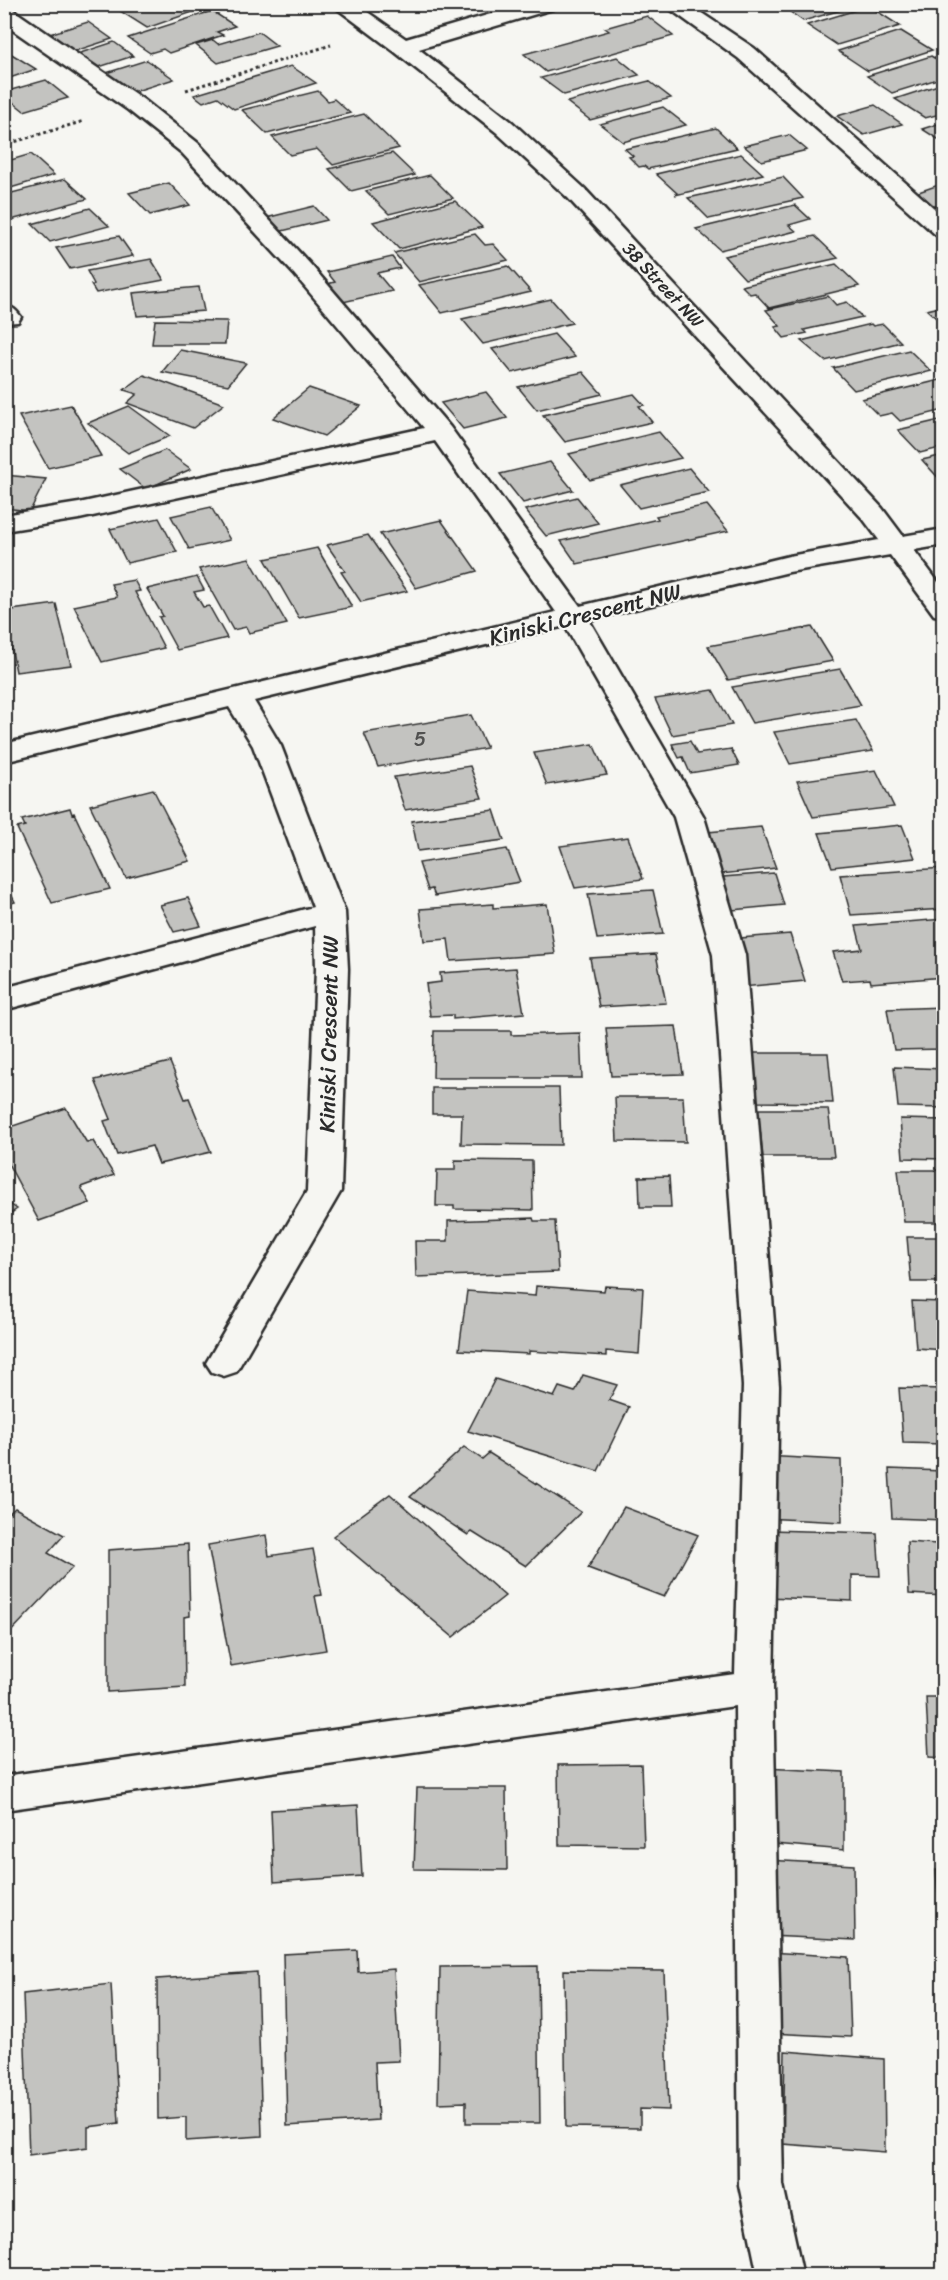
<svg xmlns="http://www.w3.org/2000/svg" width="948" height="2280" font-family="Sriracha,sans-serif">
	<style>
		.building { fill: #c3c3c0; stroke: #2b2b2b; stroke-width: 1.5 }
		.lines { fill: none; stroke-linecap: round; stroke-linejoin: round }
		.minor-casing { stroke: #2b2b2b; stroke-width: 5 }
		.path { stroke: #2b2b2b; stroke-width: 3; stroke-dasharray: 3 3; stroke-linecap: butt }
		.minor { fill: #f6f6f2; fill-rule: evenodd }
		.labels { text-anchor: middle; stroke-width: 4.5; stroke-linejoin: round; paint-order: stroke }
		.far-street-label { font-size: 18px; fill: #2b2b2b; stroke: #f6f6f2 }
		.number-label { font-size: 20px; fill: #515150 }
		.street-label { font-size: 22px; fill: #2b2b2b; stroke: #f6f6f2 }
	</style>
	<rect width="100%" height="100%" fill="#f6f6f2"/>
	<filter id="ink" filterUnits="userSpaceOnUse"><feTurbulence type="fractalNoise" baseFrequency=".0167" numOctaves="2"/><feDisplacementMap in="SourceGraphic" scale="12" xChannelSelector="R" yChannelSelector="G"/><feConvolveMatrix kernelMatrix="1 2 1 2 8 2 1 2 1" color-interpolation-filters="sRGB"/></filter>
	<g filter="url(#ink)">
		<path class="building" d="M131,4H203L207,7L147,28L117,9Z
			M779,4H862L803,21Z
			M869,6L900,26L837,45L807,25Z
			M212,11L235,26L217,32L223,35L169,53L163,49L150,53L128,38Z
			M647,16L673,36L546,72L524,54L609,31L605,28Z
			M88,22L112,39L69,53L46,35Z
			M901,31L932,50L868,71L838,51Z
			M259,32L277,46L218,63L196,45L213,40L218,44Z
			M114,42L133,56L93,69L74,55Z
			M10,53L36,69L4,80V55Z
			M931,56L944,64V77L892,93L867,76Z
			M617,57L639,75L564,95L541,78Z
			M147,60L174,79L133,92L106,73Z
			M291,66L316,83L234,109L218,97L203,102L194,95Z
			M46,80L68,98L24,111L4,95V92Z
			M649,81L671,98L590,120L567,102Z
			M944,83V113L925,118L895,99Z
			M318,91L328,101L334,99L350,113L267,134L242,110Z
			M875,105L902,124L864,135L837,116Z
			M663,107L686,125L623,142L600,124Z
			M364,114L399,148L333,165L317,149L290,155L272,137Z
			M944,122V143L922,129Z
			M716,128L737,148L648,169L644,166L639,167L629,157L633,156L625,149Z
			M789,135L807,150L762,161L744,146Z
			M392,153L415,175L351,191L329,169Z
			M31,154L54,175L4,190V162Z
			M741,154L763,174L675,195L678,194L656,174Z
			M430,175L453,198L389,214L366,191Z
			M783,177L803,198L709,219L688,198Z
			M65,179L87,199L4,222V195Z
			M169,183L190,205L150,215L129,193Z
			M944,183V203L933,207L913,194Z
			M455,201L482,227L399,249L373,222Z
			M795,205L810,219L789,225L796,231L720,250L696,229Z
			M314,206L327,220L278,232L266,218Z
			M90,208L109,226L50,242L32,224Z
			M475,234L485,245L493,244L508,260L419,282L394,253Z
			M119,236L133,256L70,269L56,248Z
			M815,236L838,258L745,279L724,256Z
			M392,257L400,268L377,273L392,291L343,302L327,284L335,282L327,272Z
			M151,259L164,280L96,293L91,285L94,284L87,271Z
			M836,264L859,286L769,308L755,293L750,294L742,286Z
			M508,266L531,292L442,313L419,285Z
			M199,287L204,311L137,316L133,293Z
			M828,296L836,305L847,302L862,317L804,330L807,333L784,338L775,327L780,326L766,310Z
			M551,299L572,323L483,344L462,319Z
			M944,306V325L927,310Z
			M155,320L227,321L225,344H152Z
			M871,324L873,326L883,324L901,342L825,361L801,341Z
			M554,334L575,357L512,373L492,349Z
			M180,350L246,363L228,385L162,372Z
			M909,350L931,371L854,390L833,368Z
			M583,372L602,394L537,410L518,387Z
			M144,375L224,404L193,428L127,403L137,394L124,390Z
			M944,379V410L900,421L892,413L879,416L862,399Z
			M309,388L361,406L324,436L273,418Z
			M486,392L507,418L463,429L441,403Z
			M634,394L644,405L639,406L652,422L565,442L543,415Z
			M71,405L101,456L48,468L19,416Z
			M129,406L170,436L128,453L88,423Z
			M944,419V447L920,453L898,430Z
			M659,432L681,458L590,480L569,454Z
			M165,450L191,469L146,489L120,469Z
			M944,455V484L922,460Z
			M550,462L573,490L523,503L500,474Z
			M689,468L709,492L639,508L620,485Z
			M4,475L46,479L30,511L4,508Z
			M577,497L598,523L546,536L525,510Z
			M707,505L728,531L577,564L561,541L658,519L656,516Z
			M211,507L230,540L189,549L171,516Z
			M159,518L177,552L127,563L110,529Z
			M441,520L477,571L416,588L380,534Z
			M368,535L386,561L407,591L361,602L341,572L345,571L327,545Z
			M317,548L352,607L299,618L265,559Z
			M249,558L287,624L249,633L246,627L233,630L199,569Z
			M197,577L204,590L194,592L203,607L209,606L227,638L177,650L159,617L163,616L147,589Z
			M134,580L140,591L135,592L164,648L102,662L74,606L117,597L111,584Z
			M56,604L71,665L16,672L4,611Z
			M812,627L833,661L728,680L708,646Z
			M840,669L861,705L752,723L732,687Z
			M713,690L732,725L672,735L655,699Z
			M471,715L487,748L378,767L364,733Z
			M856,720L873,751L790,764L774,732Z
			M690,741L697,754L731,749L739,765L690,773L683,757L679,758L672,744Z
			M593,744L607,775L547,785L534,753Z
			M470,766L482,798L405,810L394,777Z
			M876,770L894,807L813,817L797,781Z
			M153,789L190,861L126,878L90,805Z
			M70,808L72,814L74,813L110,889L52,903L17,828L25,826L22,820Z
			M494,810L504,840L418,851L412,821Z
			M902,825L915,858L832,867L819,833Z
			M761,827L776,868L712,875L697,833Z
			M628,837L643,879L575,888L560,846Z
			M507,849L520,882L435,896L432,889L428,890L419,863Z
			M944,868V909L851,915L840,875Z
			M774,873L784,905L732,910L710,878Z
			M4,880L15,902L4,905Z
			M653,890L663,934L597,939L588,894Z
			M188,898L201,926L174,932L160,905Z
			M493,904V908L547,904L555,954L451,961L448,939L424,941L420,909Z
			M944,919V977L871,983L870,979L842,981L833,952L862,949L856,926Z
			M790,934L805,981L742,987L728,939Z
			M656,954L666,1003L599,1007L590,958Z
			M516,968L524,1013L453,1019V1015L430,1016L426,984L441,982L440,973Z
			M944,1007V1049L894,1050L887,1009Z
			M676,1026L683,1074L611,1076L606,1028Z
			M434,1031H511V1035L580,1033L582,1078H433Z
			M753,1053H828L833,1103L757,1102Z
			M170,1062L185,1099L189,1098L211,1152L159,1164L152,1146L117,1155L104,1121L111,1119L95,1080Z
			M894,1067L944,1069V1108L898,1107Z
			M432,1088H559L561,1145L461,1144L462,1114H432Z
			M615,1097H683L686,1142L617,1141Z
			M66,1108L87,1143L93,1141L114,1175L81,1187L90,1203L39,1221L4,1156V1129Z
			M758,1109H828L834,1157H763Z
			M900,1119L944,1120V1159L903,1158Z
			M455,1160L532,1161L533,1210L454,1209V1206H436L437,1170H455Z
			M898,1170H944V1222H904Z
			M669,1176L671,1207H640L639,1177Z
			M4,1200L17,1209L4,1218Z
			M533,1218L534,1221H555L558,1272L416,1277L415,1241H448V1221Z
			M907,1237H944V1282H911Z
			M536,1286L604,1291L605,1286L643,1288L639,1354L606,1351V1356L529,1351V1354L459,1350L467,1291L535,1296Z
			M912,1301L944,1302V1350L916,1348Z
			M583,1375L617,1385L609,1400L629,1407L598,1471L468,1431L495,1379L554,1397L559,1387L575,1392Z
			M899,1388L944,1389V1444L903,1443Z
			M464,1447L482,1459L489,1453L581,1512L526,1566L472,1532L468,1535L410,1497Z
			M763,1456L841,1460L842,1522L763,1518Z
			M889,1469L944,1471V1520L892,1518Z
			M390,1494L505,1596L453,1637L333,1536Z
			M624,1507L698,1535L664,1597L588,1568Z
			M15,1508L64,1535L48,1553L73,1567L4,1639V1518Z
			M769,1530L877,1533L880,1576L852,1575V1601L769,1597Z
			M266,1535L269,1556L313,1549L322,1595L315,1596L326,1650L231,1666L208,1545Z
			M936,1537H944V1596L909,1594L907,1542L937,1544Z
			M188,1544L190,1616L184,1617L185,1687L108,1692V1550Z
			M938,1619H944V1672H940Z
			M926,1697H944V1758L929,1757Z
			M641,1764L644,1846L559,1845L558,1765Z
			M764,1768L844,1772V1850L763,1843Z
			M417,1788H506L507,1870L414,1869Z
			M358,1805L362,1876L274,1882L271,1810Z
			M767,1860L854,1865L855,1940L768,1936Z
			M936,1870H944V1940H941Z
			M357,1950L358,1972L394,1969L399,2061L375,2062L378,2120L287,2126L283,1954Z
			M769,1952L848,1957L851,2037L770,2033Z
			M538,1966L540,2123H466V2102L438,2103L440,1967Z
			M564,1970L664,1971L669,2110L640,2109V2128L566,2127Z
			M257,1972L262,2136L186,2141V2117L158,2119L157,1979Z
			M111,1984L119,2123L88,2127V2147L29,2155L23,1994Z
			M785,2051L884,2059L885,2152L783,2144Z"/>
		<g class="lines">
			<defs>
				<path id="minor" d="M331,4H356L406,39L525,4H559L556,8L419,49L512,122L584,188L882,508L903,536L944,529V545L914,550L944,590V617L934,615L890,555L789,572L589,620L704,817L745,955L779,1386L773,1687L783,2185L803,2276H758L739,2185L735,1706L4,1810V1776L735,1674L743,1386L713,955L674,817L565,626L254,701L281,746L345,912L348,969L341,1191L236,1372L224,1376L212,1372L206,1363L307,1191L316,969L315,926L4,1010V988L313,907L253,746L229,707L4,762V744L556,612L435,441L79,519L4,531V515L79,503L424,428L294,274L182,153L128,110L4,24V8L12,9L144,100L198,143L310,264L450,427L580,606L789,556L879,540L864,520L568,198L496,132L395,52Z
					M663,4H688L754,48L944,217V237L936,235L738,58Z
					M4,305C13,307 16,310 21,317L18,322L4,323Z"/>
			</defs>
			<use href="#minor" class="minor-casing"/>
			<path class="path" d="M186,90L331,45
				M4,145L84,121"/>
			<use href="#minor" class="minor"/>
		</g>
	</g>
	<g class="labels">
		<g class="far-street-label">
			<text transform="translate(663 285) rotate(47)" y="6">38 Street NW</text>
		</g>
		<g class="number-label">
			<text x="420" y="746">5</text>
		</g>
		<g class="street-label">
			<text transform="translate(585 614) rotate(-14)" y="8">Kiniski Crescent NW</text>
			<text transform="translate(328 1034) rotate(-89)" y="8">Kiniski Crescent NW</text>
		</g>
	</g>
	<rect width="948" height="2280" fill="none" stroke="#f6f6f2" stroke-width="24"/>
	<rect x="12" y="12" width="924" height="2256" fill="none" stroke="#2b2b2b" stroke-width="2" filter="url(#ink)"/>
</svg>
